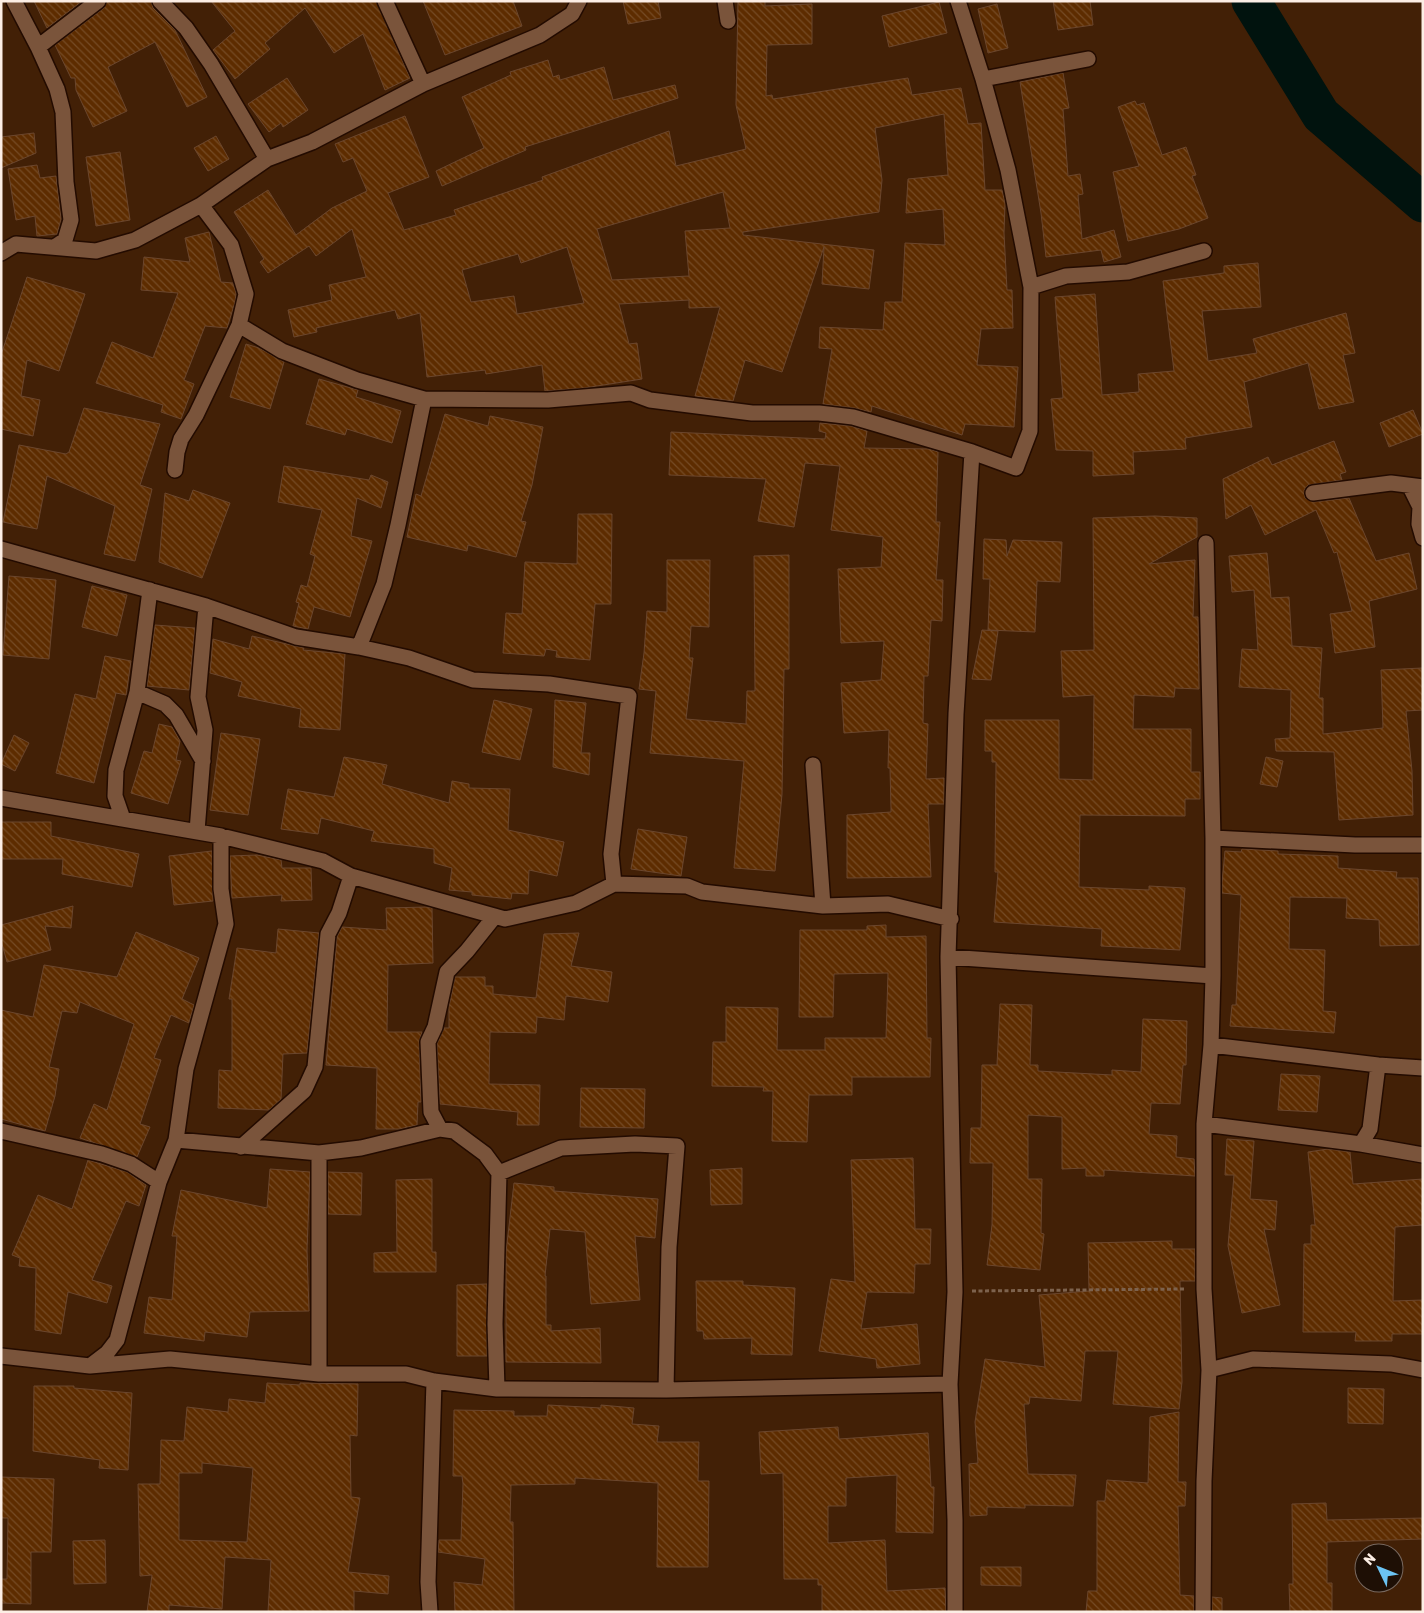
<svg xmlns="http://www.w3.org/2000/svg" width="1424" height="1613" font-family="Rubik,sans-serif">
	<style>
		.lines { fill: none; stroke-linecap: round; stroke-linejoin: round }
		.river { stroke: #01130e; stroke-width: 39 }
		.building { fill: url(#building-back-hatch); stroke: #6b462d; fill-rule: evenodd }
		.street-casing { stroke: #230b00; stroke-width: 18 }
		.path { stroke: #7d624d; stroke-width: 3; stroke-dasharray: 4 2.5; stroke-linecap: butt }
		.street { stroke: #7a543b; stroke-width: 15 }
	</style>
	<defs>
		<pattern id="building-back-hatch" width="6" height="6" patternUnits="userSpaceOnUse" patternTransform="scale(1.25)"><rect width="6" height="6" fill="#5d2c00"/><path d="M-1 5l2 2M0 0l6 6M5-1l2 2" fill="none" stroke="#754b25"/></pattern>
	</defs>
	<rect width="100%" height="100%" fill="#422006"/>
	<g class="lines">
		<path class="river" d="M1251,1L1321,115L1423,203"/>
	</g>
	<path class="building" d="M34,1H82L47,28Z
		M107,1H151L153,8L175,30L207,97L187,107L155,42L108,67L127,111L93,127L76,90L75,78H71L55,45L104,8Z
		M211,1H376L410,78L385,90L363,34L334,53L305,8L265,43L270,49L235,79L213,50L235,31Z
		M423,1H513L522,26L445,55Z
		M623,1H658L661,18L628,24Z
		M738,1H765V6L812,4V44L767,45L766,96L772,95L773,99L908,78L912,95L961,88L968,124L981,123L985,190H1002L1005,203L1004,233L1007,290H1012L1013,328L981,329L977,365L1018,367L1014,427L965,424L962,435L872,406L871,412L854,408L823,404L832,349L819,348L820,327L883,330L885,302H902L905,243L945,245L943,209L906,213L908,179L948,175L944,114L875,128L882,180L879,212L743,232V235L874,250L869,289L822,284L824,247L782,372L745,360L733,401L695,396L720,307L689,308V300L619,304L629,344L637,343L642,379L584,388L545,391L542,365L486,374L485,370L427,377L420,313L398,319L395,310L316,328L317,332L294,337L288,310L332,300L329,285L366,277L352,229L316,256L309,246L268,273L260,262L264,259L234,212L268,190L296,235L332,208L367,191L353,158L343,162L335,144L405,116L429,177L388,193L404,230L456,215L454,210L543,180L542,177L669,131L676,166L746,149L736,105ZM723,192L730,228L685,231L689,276L612,280L597,229ZM567,247L584,303L517,314L514,296L471,302L462,270L518,254L521,263Z
		M1053,1H1090L1093,25L1058,30Z
		M939,2L947,33L889,47L882,16Z
		M997,4L1008,48L988,53L978,9Z
		M548,60L553,77L559,75L560,80L604,67L613,100L675,85L678,98L525,147L526,150L442,186L436,171L484,148L462,97L511,75L510,72Z
		M1063,73L1069,108L1063,109L1068,176L1080,174L1083,194L1078,195L1082,239L1114,230L1121,257L1104,262L1101,250L1046,257L1041,213L1020,82Z
		M287,78L308,110L283,127L281,123L269,132L248,104Z
		M1135,101L1137,105L1144,103L1162,155L1186,147L1196,175L1192,176L1208,218L1179,229L1128,241L1113,172L1139,166L1118,107Z
		M34,133L36,153L1,168V137Z
		M216,136L229,159L208,171L194,148Z
		M120,152L130,220L96,226L86,157Z
		M37,165L40,178L56,176L61,219L57,234L37,236L35,216L16,220L8,169Z
		M209,232L221,282L233,283L236,293L235,302L227,328L205,326L184,380L194,384L181,419L161,412L163,405L96,383L112,342L153,358L178,293L141,290L144,257L190,262L185,238Z
		M1258,263L1261,307L1202,311L1208,361L1257,353L1253,339L1346,313L1355,353L1343,355L1354,402L1319,409L1308,363L1244,382L1252,427L1185,438L1186,449L1133,452L1134,474L1093,476V451L1056,450L1051,399L1063,398L1055,297L1095,294L1102,395L1139,392L1138,374L1174,371L1163,281L1224,273V266Z
		M27,277L85,294L59,371L27,360L21,396L40,400L33,436L1,429V355Z
		M246,344L259,348L284,362L270,409L230,397Z
		M319,379L358,390L356,397L401,411L392,443L347,429L345,435L306,424Z
		M84,408L160,424L140,485L152,489L135,561L104,554L115,506L47,476L37,529L3,522L19,445L66,454L69,452Z
		M1413,410L1423,434L1389,447L1380,423Z
		M445,414L488,426L490,416L543,427L532,485L521,521L526,522L516,557L468,545L467,551L407,537L416,494L421,496Z
		M820,423L851,426L867,431L864,448L929,449L938,452L936,522H940L936,580H943L942,621L931,620L928,676H924L923,723L928,724L926,779L944,778V804H928L931,877L847,878V815L891,812V809L890,768H888L889,730L844,733L841,683L881,680L884,641L841,643L838,569L881,567L883,537L831,530L840,466L805,463L794,527L758,521L766,479L669,475L671,432L825,439L826,433L819,431Z
		M1334,441L1346,472L1340,474L1342,480L1308,485L1304,490L1305,498L1314,502L1349,498L1376,561L1409,553L1417,589L1369,601L1375,647L1335,653L1330,614L1352,611L1337,552L1334,553L1316,510L1265,535L1251,505L1226,519L1223,479L1268,457L1272,465Z
		M284,466L369,480L371,475L388,482L381,508L357,498L351,536L372,541L350,617L314,607L308,629L293,626L299,603L296,602L301,585L307,587L315,556L310,554L322,510L278,502Z
		M193,490L230,503L202,578L159,562L165,493L189,501Z
		M578,514H612L611,604H595L590,660L556,657L557,651L546,649L544,656L503,653L506,613L522,614L525,562L577,564Z
		M1155,516L1197,518V537L1149,564L1195,560L1193,617H1198L1199,689L1175,688L1174,697L1134,695L1133,729H1191V772H1200V799H1185V816L1080,815L1079,887L1149,890V886L1185,888L1180,950L1101,946L1102,929L994,922L998,872H995L996,762H992V751H985V720H1059V779L1093,780L1094,695L1063,697L1061,651L1094,650L1093,518Z
		M984,539L1006,540L1007,556L1013,540L1062,542L1060,582L1037,581L1035,632L988,630L990,579H983Z
		M1267,553L1271,598L1289,597L1292,646L1322,648L1319,698H1323V734L1383,728L1381,670L1422,668L1423,710L1406,711L1412,771L1413,815L1339,820L1334,752L1276,751L1275,739L1290,738L1291,690L1239,687L1242,649L1258,650L1254,590L1232,592L1229,556Z
		M789,555V669H784L782,794L775,871L734,868L744,761L650,753L656,691L639,689L644,653L647,611L667,612V560H710L709,627L691,626L689,658H693L686,719L746,724L747,691H755L754,556Z
		M9,576L56,580L49,659L3,655Z
		M92,586L127,595L117,636L82,627Z
		M155,625L195,628L189,690L147,686Z
		M982,630L998,631L991,680L972,679Z
		M252,636L304,648L303,650L345,654L340,730L299,727L301,709L238,696L242,682L210,673L213,639L249,649Z
		M105,656L131,661L126,695L116,693L94,783L56,773L75,694L96,699Z
		M494,700L532,709L520,760L482,752Z
		M555,700L586,703L581,753H590L589,775L553,767Z
		M159,724L172,727L180,741L176,760L181,761L168,804L131,793L144,751L152,753Z
		M221,733L260,739L248,815L210,810Z
		M14,735L29,743L15,771L1,764Z
		M344,757L387,765L382,784L449,803L452,781L469,784V788L510,789L508,830L564,842L557,876L529,870L528,894L512,893L511,899L472,895V892L449,890L452,868L434,863V849L371,841L374,831L321,818L318,834L281,829L288,789L334,797Z
		M1266,757L1283,761L1277,787L1260,784Z
		M1,822H51V836L139,854L132,887L62,874L63,859H1Z
		M638,829L687,837L681,876L631,869Z
		M1242,849L1278,851V854L1338,856V868L1397,872L1396,878H1418L1419,945L1380,946L1379,920L1346,918L1347,898L1290,897L1289,949L1325,950L1323,1011L1336,1012L1334,1033L1230,1026L1232,1005H1236L1241,895L1222,893V883L1225,851L1241,852Z
		M212,851L213,901L174,905L169,856Z
		M257,855L281,860L282,868H311L312,900L281,901L282,895L232,898L230,856Z
		M73,906L71,928L45,926L51,950L7,962L1,940V925Z
		M427,907L432,908L433,963L388,965L387,1032H422L419,1042L421,1102H418L417,1125L399,1129H376L377,1068L326,1065L337,937L342,927L387,930L386,908Z
		M886,925V937L926,936L927,1038H931L930,1077H852V1095H809L807,1142L772,1141L773,1091H763L764,1087L712,1086L713,1042H726V1007L778,1008L777,1050H825V1038H886L888,973L834,974L833,1017H799L800,930H867V926Z
		M278,929L319,933L307,1053L283,1054L281,1099L269,1110L218,1108L219,1070L232,1071V999H229L237,948L276,953Z
		M136,932L199,958L182,999L194,1005L189,1023L171,1015L154,1058L161,1060L140,1124L150,1127L137,1157L80,1138L94,1104L107,1110L134,1024L80,1002L77,1013L62,1011L49,1067L59,1069L55,1096L45,1131L1,1119V1010L33,1017L44,965L117,977Z
		M579,933L571,966L612,972L608,1002L566,996L564,1020L537,1017L536,1033L490,1032L489,1084L540,1085L539,1125H517L518,1112L440,1104L437,1044L444,1028H449V1007L455,977H485V986H493V994L536,998L544,934Z
		M1000,1004L1032,1005L1030,1065H1038V1071L1112,1075V1070L1141,1072L1143,1019L1187,1021L1186,1065H1183L1180,1104L1151,1103L1149,1134L1177,1136L1176,1157L1194,1159L1195,1176L1104,1170V1176H1086V1168L1062,1169V1117L1028,1115V1179H1042L1041,1233L1044,1234L1040,1270L987,1265L992,1225L993,1163H970L971,1128H981L982,1065H997Z
		M1281,1074L1320,1076L1317,1112L1278,1110Z
		M581,1088L645,1089L644,1128L580,1127Z
		M1227,1139L1254,1141L1250,1199L1277,1201L1275,1230L1264,1229L1280,1305L1242,1313L1228,1246L1234,1175H1225Z
		M1328,1149L1350,1152L1353,1184L1423,1179V1225L1395,1227L1393,1301L1423,1300V1334H1392V1341H1355L1356,1332H1303L1304,1244H1311V1225H1315L1308,1152Z
		M913,1158L915,1229H931L930,1264H915L914,1293L867,1292L861,1329L917,1324L920,1364L877,1368L876,1359L819,1351L831,1279L855,1282L851,1160Z
		M88,1160L127,1172L146,1185L139,1206L126,1201L92,1280L112,1286L107,1303L68,1292L61,1334L35,1330L36,1268L19,1266L20,1258L12,1255L38,1195L72,1209Z
		M742,1168V1204L711,1205L710,1170Z
		M270,1169L310,1172L307,1250L309,1311L250,1312L247,1337L205,1332L204,1341L144,1333L149,1297L172,1300L177,1236H172L181,1190L267,1208Z
		M328,1172L362,1173L361,1215L328,1214Z
		M432,1179V1252H436V1272H374V1253L397,1252L396,1180Z
		M514,1183L554,1187V1191L658,1199L655,1238L635,1236L640,1300L591,1304L585,1232L550,1229L545,1276H546V1325H551V1331L600,1328L601,1363L506,1362V1252Z
		M1172,1241V1249H1195V1281H1180L1182,1382L1179,1409L1113,1404L1118,1351H1085L1081,1401L1030,1397L1029,1404H1024L1028,1474L1076,1475L1073,1506L1025,1505V1508L987,1507V1515L970,1516L969,1464L978,1463L975,1422L985,1359L1045,1367L1039,1295L1089,1291L1088,1243Z
		M696,1281H743V1285L795,1288L792,1355L751,1354L752,1338L704,1339L703,1331H697Z
		M487,1284V1356H457V1285Z
		M267,1383L300,1385V1383L358,1384L357,1436L350,1435L351,1497L360,1498L348,1572L389,1576L388,1594L354,1591V1612H268L271,1560L225,1557L222,1609L169,1605V1612H147L152,1575L140,1576L138,1484H160L161,1440L184,1441L187,1407L228,1412L229,1399L265,1403ZM202,1463L253,1468L247,1542L179,1540V1473H202Z
		M34,1386H74V1388L132,1393L128,1470L99,1468L100,1460L33,1451Z
		M1348,1388L1384,1389L1383,1424L1348,1423Z
		M548,1405L601,1408V1405L634,1408L632,1424L659,1426L657,1442H699L698,1481H709L708,1567H657L658,1483L575,1478V1484L511,1485L510,1522H513L514,1612H455L454,1582L482,1585L485,1559L438,1552L439,1540H461L463,1484L462,1476H453L454,1410L514,1411V1416H547Z
		M1179,1412L1178,1482H1186L1185,1506H1178L1180,1595L1194,1596V1612H1086L1088,1591H1097V1501H1105L1107,1480L1148,1483L1150,1417Z
		M838,1427L839,1439L928,1433L931,1487H934L933,1533L896,1532L897,1475L846,1478V1506H828V1543L885,1540L887,1591L945,1588L946,1612H822V1585H818V1579H784L783,1473L761,1474L759,1432Z
		M1,1477L54,1479L51,1552H31V1604L1,1603V1579H7L8,1518H1Z
		M1326,1503L1327,1520L1423,1518V1539L1327,1542V1583H1332V1612H1290L1289,1584H1293L1292,1504Z
		M105,1540L106,1583L74,1584L73,1541Z
		M981,1567H1021V1586L981,1585Z
		M1212,1597L1222,1598V1612H1212Z"/>
	<g class="lines">
		<defs>
			<path id="street" d="M14,1L38,47L57,89L63,112L66,182L71,220L65,240L56,246
				M160,1L186,28L211,64L267,159
				M385,1L423,84
				M725,1L728,21
				M38,47L98,1
				M983,79L1088,59
				M1,253L16,244L96,251L135,240L201,205L267,159L312,142L423,84L540,35L572,14L579,1
				M1031,287L1066,276L1128,272L1204,251
				M239,325L282,351L357,380L424,399L548,400L631,393L650,400L752,413H819L853,417L972,452
				M175,470L177,452L181,439L196,415L239,325L246,294L231,245L201,205
				M1410,487L1420,507L1419,524L1423,538
				M1313,493L1391,483L1423,487
				M1,549L206,606L296,637L359,647L384,584L398,525L424,399
				M359,647L409,658L473,680L549,684L629,696L611,854L614,884
				M137,692L165,704L176,715L203,761
				M813,765L823,906L888,904L951,919
				M1,798L221,836L323,861L351,876L505,919L576,903L614,884L687,886L702,892L823,906
				M123,819L115,796L116,770L137,692L150,590
				M197,831L205,730L198,697L206,606
				M1213,838L1355,845H1423
				M948,957L1213,976
				M1211,1045L1378,1065L1423,1068
				M1204,1124L1361,1144L1423,1155
				M440,1129L431,1112L428,1042L435,1027L447,972L467,951L495,916
				M1,1131L102,1154L131,1164L159,1182
				M176,1140L319,1153L361,1148L440,1129L454,1131L485,1154L499,1173L495,1324L497,1389
				M1361,1144L1370,1129L1378,1065
				M241,1147L304,1091L315,1067L328,934L339,913L351,876
				M319,1153V1374
				M499,1173L561,1148L635,1144L677,1146L669,1247L666,1390
				M1,1356L90,1366L170,1359L319,1374H406L434,1381L497,1389L666,1390L950,1384
				M90,1366L107,1353L117,1340L159,1182L176,1140L186,1069L226,924L221,889V836
				M1209,1370L1253,1359L1391,1364L1423,1370
				M430,1612L428,1582L434,1381
				M955,1612V1520L950,1384L955,1292L948,957L956,714L972,452L1016,468L1030,431L1031,287L1008,170L983,79L958,1
				M1203,1612L1204,1481L1209,1370L1204,1289V1124L1211,1045L1213,976V838L1206,543"/>
		</defs>
		<use href="#street" class="street-casing"/>
		<path class="path" d="M972,1291L1186,1289"/>
		<use href="#street" class="street"/>
	</g>
	<rect width="1424" height="1613" fill="none" stroke="#fceee5" stroke-width="5"/>
	<g transform="translate(1379 1568) rotate(313)"><circle r="24" fill="#1e0f05" stroke="#77685f"/>
	<path d="M0-4L9 19L0 12L-9 19Z" fill="#6cc3f2"/>
	<text y="-8" font-size="14" font-weight="bold" text-anchor="middle" fill="#fceee5">N</text>
	</g>
</svg>
